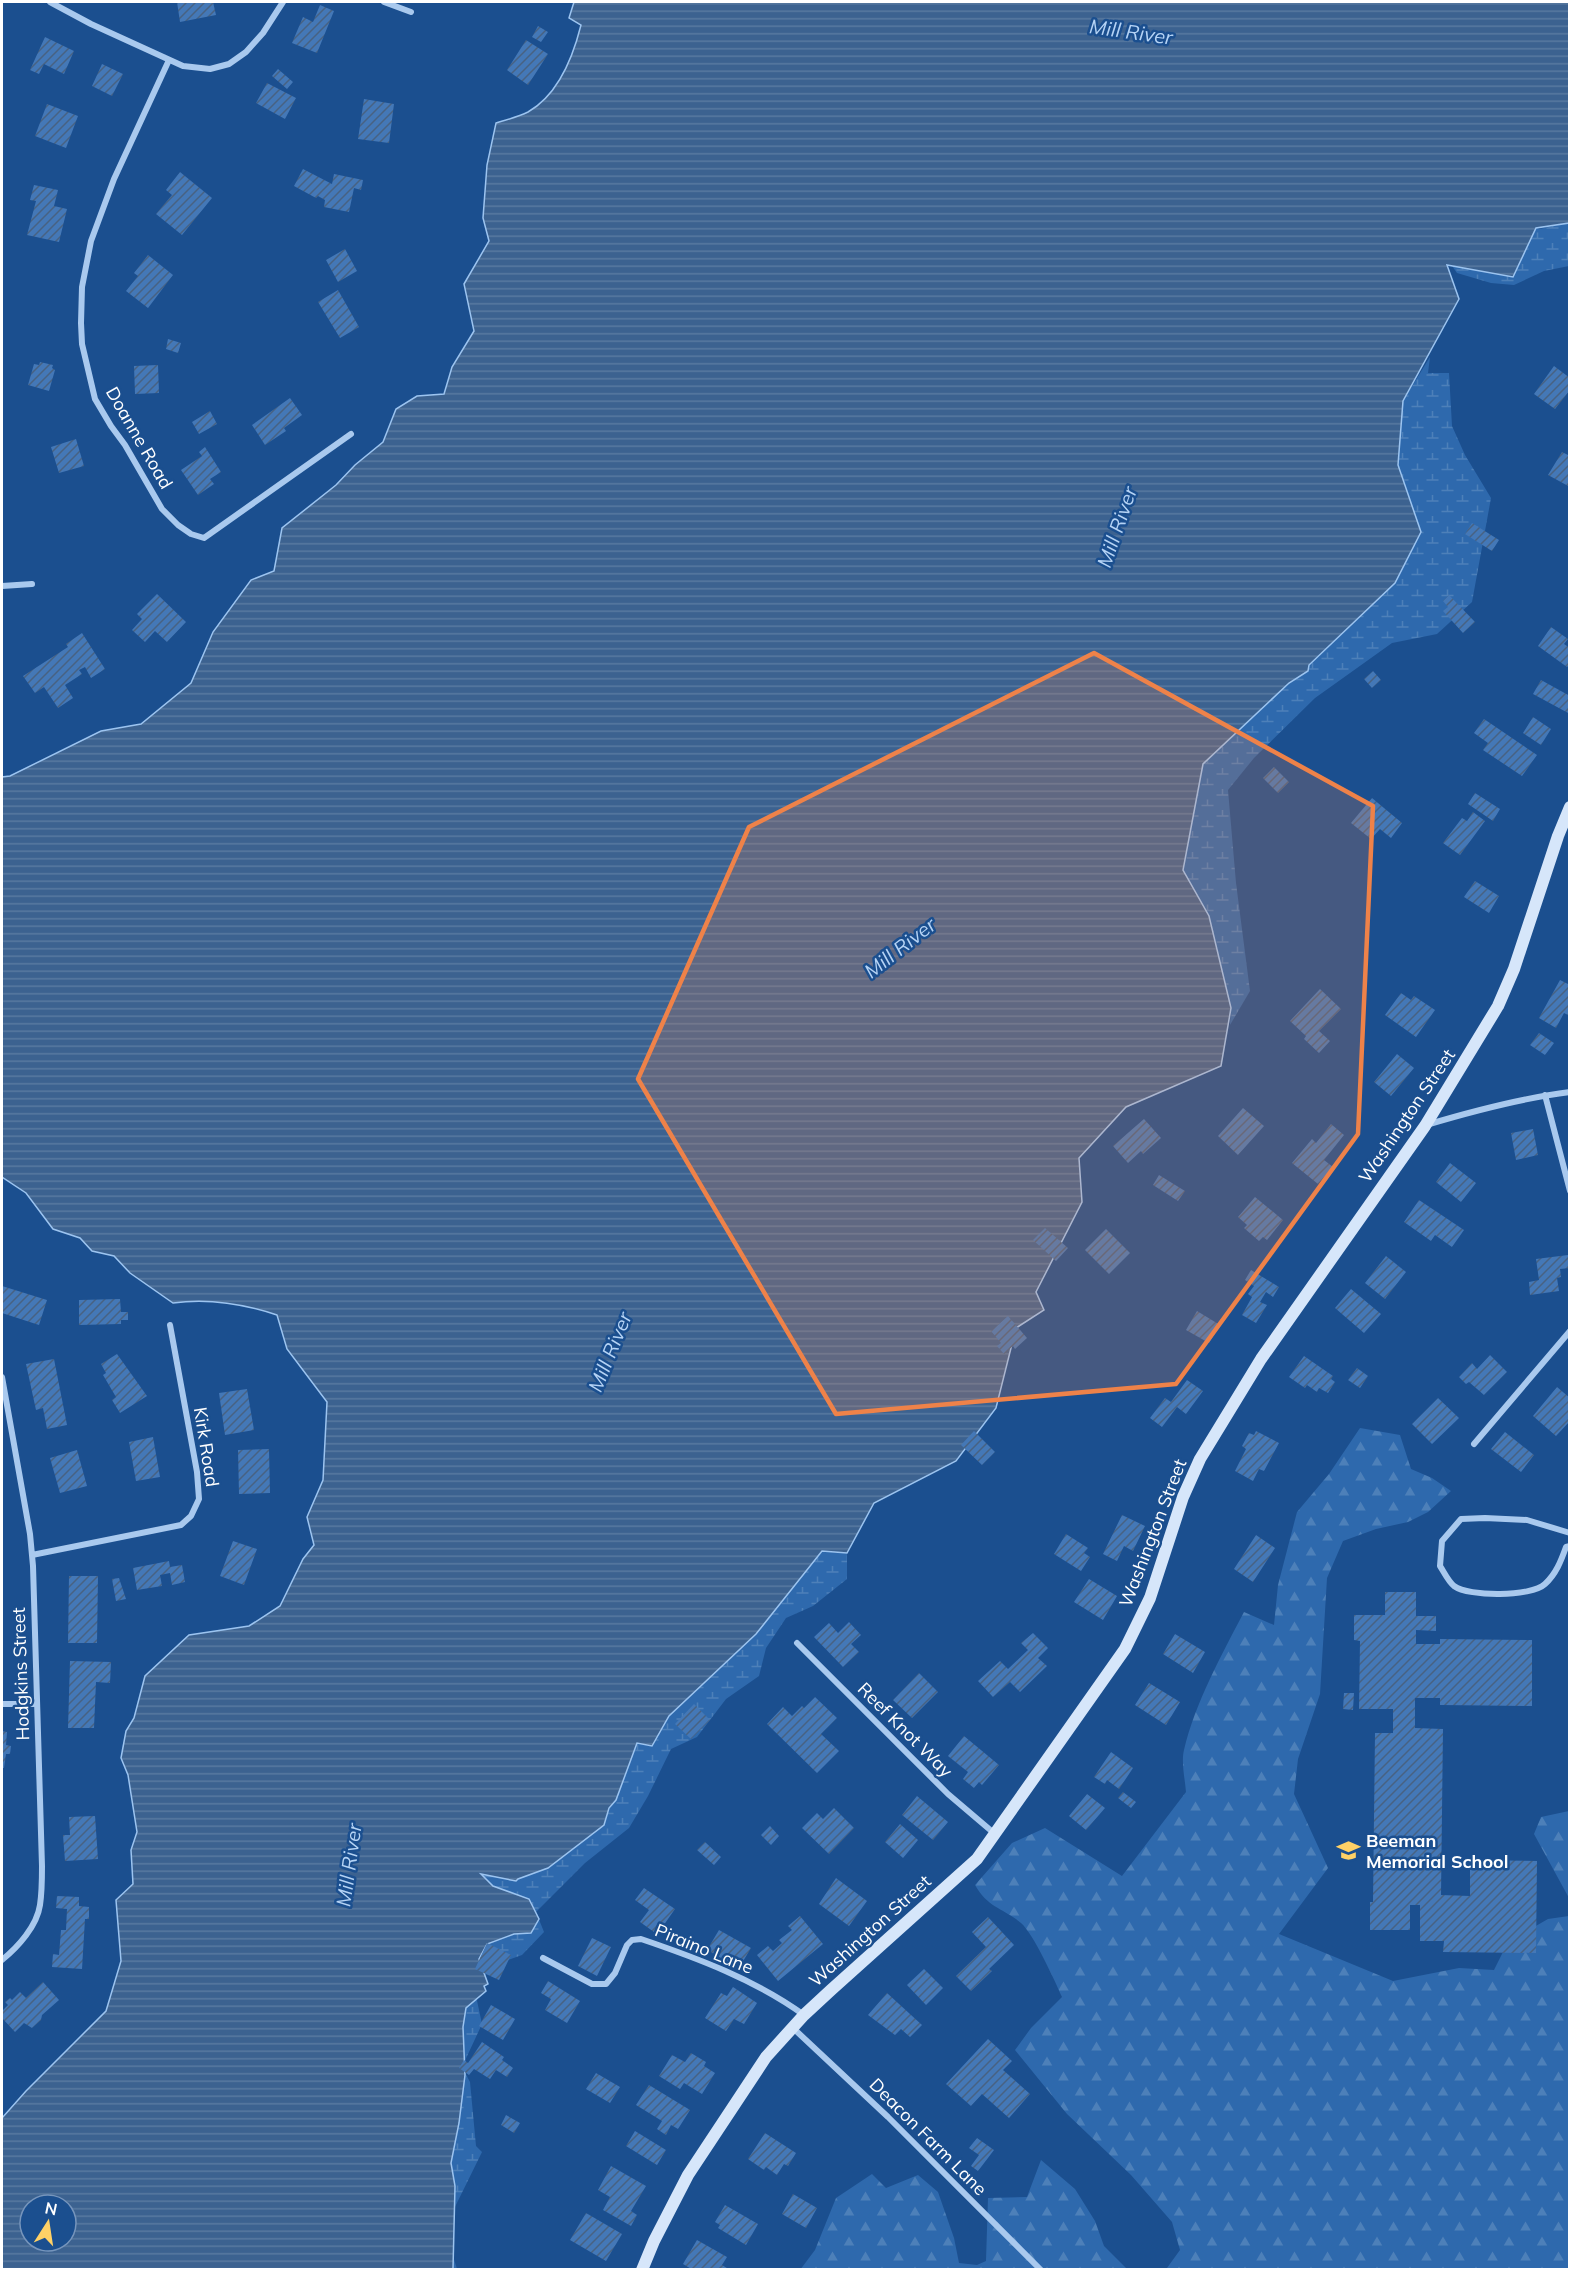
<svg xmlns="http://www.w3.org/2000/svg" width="1571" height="2271" font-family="Mulish,sans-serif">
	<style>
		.forest { fill: url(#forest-firs) }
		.wetland { fill: url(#wetland-marsh) }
		.water { fill: url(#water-rules); stroke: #9cc4f0; stroke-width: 1.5; fill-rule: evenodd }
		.building { fill: url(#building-hatch) }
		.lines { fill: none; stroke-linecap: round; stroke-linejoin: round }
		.minor { stroke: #a9c9ee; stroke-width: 6 }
		.secondary { stroke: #d6e6fa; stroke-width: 12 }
		.marked { fill: #ee8249; fill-opacity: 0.2; stroke: #ee8249; stroke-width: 4.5; stroke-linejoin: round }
		.labels { text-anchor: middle; stroke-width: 5; stroke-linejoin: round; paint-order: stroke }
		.street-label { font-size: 18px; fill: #fff; stroke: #1b4f8f }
		.poi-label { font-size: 18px; font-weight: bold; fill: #fff; stroke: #1b4f8f; text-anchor: start }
		.water-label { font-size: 20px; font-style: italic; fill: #b5d3f5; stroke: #1b4f8f }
	</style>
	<defs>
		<pattern id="forest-firs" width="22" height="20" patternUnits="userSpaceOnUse" patternTransform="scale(1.5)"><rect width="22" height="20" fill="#2e69ad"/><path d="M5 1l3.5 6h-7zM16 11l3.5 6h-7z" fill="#4d80b9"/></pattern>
		<pattern id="wetland-marsh" width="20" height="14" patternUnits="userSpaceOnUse" patternTransform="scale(1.5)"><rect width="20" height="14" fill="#2e69ad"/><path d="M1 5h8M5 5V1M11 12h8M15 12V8" fill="none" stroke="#4d80b9"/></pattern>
		<pattern id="water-rules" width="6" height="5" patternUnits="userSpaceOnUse" patternTransform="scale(1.5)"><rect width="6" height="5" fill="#3c6290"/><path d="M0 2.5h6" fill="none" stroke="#597aa1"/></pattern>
		<pattern id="building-hatch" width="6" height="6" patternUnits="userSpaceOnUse" patternTransform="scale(1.5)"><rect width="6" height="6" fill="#4478b7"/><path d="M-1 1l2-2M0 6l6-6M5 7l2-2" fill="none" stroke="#486282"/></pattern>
	</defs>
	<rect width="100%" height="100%" fill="#1b4f8f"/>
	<path class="forest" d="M1360,1428L1400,1435L1411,1469L1432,1478L1451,1491L1428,1512L1408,1522L1376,1529L1343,1541L1327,1578L1320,1694L1298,1759L1294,1794L1328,1868L1279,1934L1393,1981L1459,1968L1494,1970L1508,1942L1548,1919L1569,1916V2269H1157L1167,2268L1180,2250L1172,2222L1131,2175L1067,2114L1015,2050L1031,2028L1062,1997C1055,1981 1033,1933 1021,1923C1003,1908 988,1908 975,1885L1012,1843L1045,1828L1122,1876L1186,1792C1185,1779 1181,1762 1184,1750C1195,1703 1222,1654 1244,1612L1274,1625L1278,1585L1297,1512L1329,1474Z
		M1569,1811H1570L1569,1898L1534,1834L1541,1817Z
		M1041,2160L1075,2189L1095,2221L1104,2246L1127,2269L800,2270L815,2250L836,2198L872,2174L886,2188L918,2175L938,2192L954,2238L959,2263L977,2265L986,2261L988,2198L1027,2197Z"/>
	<path class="wetland" d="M1480,192L1539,229L1569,223V266L1544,271L1514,285L1491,283L1457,273L1443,253Z
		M1430,357L1428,373H1449L1452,426L1465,455L1491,498L1472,602L1437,634L1392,643L1315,698L1254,758L1228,790L1236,883L1250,991L1230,1025L1231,1008L1177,859L1172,793L1421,532L1398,465L1403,401Z
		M819,1551L847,1553V1579L813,1606L786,1618L766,1648L759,1676L726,1699L697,1737L671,1749L648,1796L629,1828L585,1863L536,1912L544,1932L522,1955L481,1970L476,1949L489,1899L480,1873L603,1825L617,1791L633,1739Z
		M476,1996L482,2024L462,2067L470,2082L476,2146L482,2152L452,2213L448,2240L457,2269H433L438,2018Z"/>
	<path class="water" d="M574,2H1569V223L1536,228L1513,277L1447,265L1459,299L1403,401L1398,465L1421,532L1395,583L1309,665L1308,671L1289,683L1203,764L1183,870L1209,916L1231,1008L1221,1066L1126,1107L1079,1158L1082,1202L1036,1292L1044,1310L1016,1328L996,1408L956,1461L874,1503L847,1553L822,1551L756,1634L669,1716L652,1746L637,1743L616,1800L609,1808L604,1825L548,1868L518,1879L516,1881L481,1874L493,1886L529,1899L539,1919L531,1933L514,1934L487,1944L479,1959L488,1984L484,1986L486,1991L466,2008L463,2027L465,2075L459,2123L451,2163L455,2186L453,2269H2V2118L26,2091L106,2011L121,1961L116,1900L133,1884L131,1850L137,1832L128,1775L121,1758L126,1731L134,1718L145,1676L189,1635L249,1626L280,1606L303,1559L314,1545L307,1517L323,1480L327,1402L287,1349L277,1315C244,1304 208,1298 173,1303L130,1273L114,1256L92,1251L80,1238L53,1229L26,1193L2,1177V777L10,776L101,731L141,724L191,683L213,632L251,580L274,571L282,528L336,485L355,465L383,442L396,409L417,396L444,394L452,367L474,331L464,284L489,241L483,218L487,165L496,123C506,120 518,117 528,112C558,95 573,57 581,25L569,18ZM30,2205H66V2241H30Z"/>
	<path class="building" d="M177,2H213L216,15L180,22Z
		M320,5L334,11L317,53L292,43L303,17L313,22Z
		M538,26L548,32L541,42L532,37Z
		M45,37L74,51L64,74L44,64L39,74L30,70Z
		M526,40L548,54L528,85L507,70Z
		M102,64L123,74L112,96L92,86Z
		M278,69L293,82L287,89L272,76Z
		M267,83L296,98L285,119L256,103Z
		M364,99L394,104L389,143L358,139Z
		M47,104L78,116L66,148L35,136Z
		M303,169L332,184L334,174L363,180L361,190L354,188L349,212L324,207L325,200L318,196L316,198L294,186Z
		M180,172L212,198L182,235L156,214L172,195L166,190Z
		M34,185L58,190L54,206L67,209L59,242L27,235L36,201L30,200Z
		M345,249L357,271L338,282L326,260Z
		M148,255L173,275L148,308L126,291L138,276L134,273Z
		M338,290L359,327L340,338L318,302Z
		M168,339L181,343L178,353L166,349Z
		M40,362L53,365L52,368L55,370L49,391L28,385L34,364L39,365Z
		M158,365L159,393L135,394L134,366Z
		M1554,366L1570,378V390L1555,409L1534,394Z
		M290,398L302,415L284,428L286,431L265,445L252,425Z
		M210,411L217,424L199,434L192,422Z
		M76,439L84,466L59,473L51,447Z
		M205,447L221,472L210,479L214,484L198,495L181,470L202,456L199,452Z
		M1562,452L1570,456V487L1548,475Z
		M1472,523L1499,540L1492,551L1465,534Z
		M157,594L186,622L167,642L155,631L145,642L132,630L142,619L137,614Z
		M1449,595L1475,622L1463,633L1443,611L1448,607L1443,601Z
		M1551,627L1568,639L1564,644L1570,648V664L1567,667L1538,646Z
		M82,633L105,669L91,678L85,667L79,670L82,674L65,685L73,698L58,708L44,687L35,693L23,676L68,647L66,644Z
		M1373,671L1381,680L1372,688L1364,679Z
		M1541,680L1570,696V714L1533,694Z
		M1533,717L1551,729L1541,745L1523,733Z
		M1484,719L1537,755L1522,776L1483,750L1488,743L1474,733Z
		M1274,767L1289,782L1278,793L1263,778Z
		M1475,793L1500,809L1493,821L1468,804Z
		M1372,798L1402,823L1391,838L1380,829L1371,839L1351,823Z
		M1473,812L1485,821L1460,855L1443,843L1462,818L1467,821Z
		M1475,881L1499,896L1489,913L1464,897Z
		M1560,980L1570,985V1016L1564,1013L1556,1028L1539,1018Z
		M1320,989L1341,1009L1319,1031L1330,1041L1319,1053L1304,1039L1306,1036L1290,1021Z
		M1401,993L1411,1000L1414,996L1435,1010L1416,1037L1385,1015Z
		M1539,1033L1554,1043L1545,1055L1530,1045Z
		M1397,1054L1414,1068L1391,1096L1374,1082Z
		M1243,1108L1264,1126L1238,1155L1218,1136Z
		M1144,1119L1161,1138L1143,1154L1141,1151L1128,1163L1113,1146Z
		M1331,1124L1344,1135L1324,1160L1333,1167L1318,1184L1292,1163L1312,1139L1316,1143Z
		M1533,1129L1538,1155L1516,1160L1511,1133Z
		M1450,1163L1476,1183L1461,1202L1436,1182Z
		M1159,1175L1185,1191L1178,1201L1153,1185Z
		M1255,1197L1283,1220L1267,1240L1263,1237L1259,1241L1244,1228L1247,1225L1238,1217Z
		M1419,1200L1464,1230L1452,1247L1435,1235L1431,1241L1404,1222Z
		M1045,1228L1068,1248L1056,1261L1033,1240Z
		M1106,1229L1130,1253L1109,1274L1085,1250Z
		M1568,1255L1570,1268L1560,1269L1561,1277L1557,1278L1559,1291L1530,1295L1529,1282L1539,1280L1536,1259Z
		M1386,1256L1406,1272L1385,1299L1365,1283Z
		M1251,1270L1279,1287L1273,1297L1266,1292L1260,1302L1267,1305L1256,1323L1242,1315L1252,1297L1248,1294L1254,1286L1245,1280Z
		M2,1286L47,1300L39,1325L2,1313Z
		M1351,1289L1381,1314L1364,1333L1335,1308Z
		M120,1299L121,1312H128V1320H121V1324L79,1325V1300Z
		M1197,1311L1220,1325L1209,1343L1186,1330Z
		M1008,1316L1027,1338L1015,1349L1013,1346L1004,1354L997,1346L1001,1343L991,1331Z
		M117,1354L147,1396L120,1413L112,1400L116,1397L103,1375L106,1373L101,1364Z
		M1490,1355L1507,1372L1484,1395L1469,1382L1466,1384L1459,1377L1472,1363L1477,1369Z
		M1304,1356L1333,1376L1331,1379L1335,1382L1328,1393L1319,1388L1317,1392L1307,1385L1305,1388L1289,1377Z
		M54,1359L67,1425L47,1429L43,1408L36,1410L26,1364Z
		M1357,1368L1368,1376L1360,1388L1348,1380Z
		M1187,1380L1203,1391L1186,1414L1177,1407L1162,1427L1150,1418L1165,1398L1171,1402Z
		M1557,1387L1570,1398V1421L1556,1436L1533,1416Z
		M247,1389L254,1430L225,1435L219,1393Z
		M1438,1398L1459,1418L1432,1444L1412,1424Z
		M974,1431L995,1452L982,1465L961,1445Z
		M1256,1431L1279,1443L1264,1471L1259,1469L1253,1481L1235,1471L1246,1449L1242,1446L1249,1433L1254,1435Z
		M1505,1432L1534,1455L1521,1472L1491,1449Z
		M153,1437L160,1477L136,1481L129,1442Z
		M269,1449L270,1493L239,1494L238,1450Z
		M77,1450L87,1486L60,1493L50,1458Z
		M1122,1515L1145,1526L1133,1551L1124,1546L1117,1561L1103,1554Z
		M1066,1534L1088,1548L1084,1553L1090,1557L1081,1571L1054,1554Z
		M1256,1535L1275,1548L1253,1582L1234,1569Z
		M233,1541L257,1549L244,1585L220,1576Z
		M169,1561L170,1567L182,1565L185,1582L172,1585L170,1573L160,1575L162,1586L137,1590L133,1568Z
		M69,1576H98L97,1643H68Z
		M119,1578L126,1599L116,1601L112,1579Z
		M1089,1579L1117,1596L1103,1620L1074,1602Z
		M1385,1592H1416V1616H1436V1631L1416,1630V1644H1440V1639L1532,1640V1706L1440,1705V1698H1415V1728L1443,1729L1441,1895L1470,1896V1860L1537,1861L1536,1953L1443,1952L1444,1941H1420V1905H1410V1930H1370V1902H1373L1375,1733H1393V1709H1359L1360,1641L1354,1640V1615H1385Z
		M849,1622L861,1635L851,1644L859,1652L843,1667L814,1637L829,1623L838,1633Z
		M1033,1633L1048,1648L1038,1658L1047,1666L1020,1692L1010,1682L993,1697L978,1681L1000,1661L1008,1669L1028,1650L1021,1643Z
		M1175,1634L1205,1652L1193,1673L1163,1654Z
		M70,1661L111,1662L110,1683L96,1682L94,1728H68Z
		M919,1673L938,1692L912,1718L893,1700Z
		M1149,1683L1180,1702L1166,1725L1135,1705Z
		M1344,1693H1354L1353,1710L1343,1709Z
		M815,1697L837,1718L821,1734L839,1751L817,1773L767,1724L783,1707L792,1716L802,1706L804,1708Z
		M694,1704L710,1720L691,1739L675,1724Z
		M2,1731L7,1732L6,1745L11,1746L10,1754H6L4,1768H2Z
		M964,1736L999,1765L982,1785L979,1782L974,1788L963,1779L968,1772L948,1756Z
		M1111,1752L1133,1768L1119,1789L1107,1780L1105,1784L1094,1777Z
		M1123,1792L1136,1802L1131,1808L1118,1798Z
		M1087,1794L1105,1808L1086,1830L1069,1816Z
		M917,1796L948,1822L933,1840L902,1815Z
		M834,1808L854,1828L829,1854L802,1828L817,1813L823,1819Z
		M95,1816L98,1859L65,1861L63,1835H70L69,1817Z
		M900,1824L918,1840L903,1858L885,1842Z
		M770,1826L779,1836L771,1845L761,1835Z
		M705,1842L721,1857L714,1865L697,1850Z
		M836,1878L867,1901L849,1926L819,1904Z
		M644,1888L675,1909L661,1929L657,1927L654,1932L640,1922L649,1910L635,1900Z
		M57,1896L79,1897V1906L89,1907V1919H85L82,1969L52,1967L53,1954L59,1955L61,1930H66L67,1909L56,1908Z
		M800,1916L823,1944L778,1981L757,1955L768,1946L773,1951L782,1943L779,1940L792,1930L788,1926Z
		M988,1917L1014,1945L989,1969L992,1971L971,1991L956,1976L986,1947L972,1932Z
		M719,1930L751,1948L739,1968L707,1950Z
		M592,1938L611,1947L597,1976L578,1966Z
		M487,1943L511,1955L499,1980L475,1969Z
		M924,1969L943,1988L926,2005L907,1985Z
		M548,1981L580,2001L567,2023L545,2010L551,1999L541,1993Z
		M43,1982L59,2000L42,2015L41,2020L32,2028L24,2023L15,2032L2,2018V2011L8,2005L5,2002L10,1998L12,2000L20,1992L26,1998Z
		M733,1987L757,2003L744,2024L734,2019L726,2031L705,2018L721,1993L727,1996Z
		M887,1993L922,2025L910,2037L901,2029L895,2035L868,2015Z
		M491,2005L515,2019L503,2040L479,2026Z
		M988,2039L1012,2061L1003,2070L1030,2094L1009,2118L982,2094L971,2106L946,2084Z
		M482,2042L504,2057L502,2060L513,2068L507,2077L496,2070L490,2079L474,2069L469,2075L459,2068L464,2060L468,2063Z
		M691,2053L706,2062L704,2066L715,2073L702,2094L684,2083L680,2089L659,2076L672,2055L685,2062Z
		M596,2073L620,2087L610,2103L586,2089Z
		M649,2085L690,2110L678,2129L671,2125L666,2135L657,2129L662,2121L636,2105Z
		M506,2115L520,2123L514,2133L501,2125Z
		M635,2131L666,2150L657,2165L626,2146Z
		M765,2133L796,2153L788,2166L784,2164L777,2175L766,2167L764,2170L748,2159Z
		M977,2138L994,2150L978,2171L971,2166L979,2155L969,2148Z
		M611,2166L646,2186L631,2211L637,2215L631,2226L603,2210L610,2197L598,2190Z
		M793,2194L817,2208L806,2228L782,2214Z
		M725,2205L758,2224L746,2245L718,2228L720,2225L715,2222Z
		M586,2213L622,2234L606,2261L570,2240Z
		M697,2240L727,2257L722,2265L730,2270H693L683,2264Z"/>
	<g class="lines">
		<path class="minor" d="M50,2L91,24L183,66L210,69L229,64L246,52L263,33L283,2
			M384,2L411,12
			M169,60L114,179L91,241L82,287L81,323L82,344L95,399L111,426L125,445L162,509L178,525L191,534L204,538L351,434
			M2,586L32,584
			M1545,1095L1570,1191
			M1426,1125C1473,1111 1521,1098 1570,1092
			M2,1377L30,1534L33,1566L42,1866C42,1879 42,1892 40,1905C37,1926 18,1947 2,1960
			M1474,1444L1570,1331
			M1570,1533L1527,1520L1485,1518L1461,1519L1442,1541L1440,1566C1444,1572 1448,1581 1454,1586C1469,1597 1531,1597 1545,1584C1556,1574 1561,1561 1566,1547L1570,1546
			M32,1555L181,1525L191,1516L199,1499L197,1472L170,1325
			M797,1643L948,1794L995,1834
			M2,1704H37
			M543,1958L592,1984H606L615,1973L627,1945L632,1940L641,1939C697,1958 756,1980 804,2015
			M793,2028L888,2117L1041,2270"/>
		<path class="secondary" d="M642,2270L654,2241L688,2175L766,2057L804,2015L831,1990L977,1859L1125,1649L1150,1598L1183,1497L1200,1459L1261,1359L1425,1126L1498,1006L1514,969L1558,836L1570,807"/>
	</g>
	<path class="marked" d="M1094,653L1373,806L1358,1134L1176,1384L836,1414L638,1079L749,827Z"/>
	<defs>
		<symbol id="school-bare" viewBox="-9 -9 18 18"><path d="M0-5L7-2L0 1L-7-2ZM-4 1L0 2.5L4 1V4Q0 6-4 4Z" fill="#ffd166" stroke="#1b4f8f" stroke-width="2.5" paint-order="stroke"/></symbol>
	</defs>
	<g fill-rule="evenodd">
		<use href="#school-bare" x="1332" y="1834" width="33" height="33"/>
	</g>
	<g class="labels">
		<g class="street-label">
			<text transform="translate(139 438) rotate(60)" y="6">Doanne Road</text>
			<text transform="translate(1407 1116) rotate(-56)" y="6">Washington Street</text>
			<text transform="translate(206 1447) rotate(81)" y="6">Kirk Road</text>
			<text transform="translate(1153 1533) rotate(-69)" y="6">Washington Street</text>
			<text transform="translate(21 1674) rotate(-92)" y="6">Hodgkins Street</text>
			<text transform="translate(905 1730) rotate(45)" y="6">Reef Knot Way</text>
			<text transform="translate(870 1931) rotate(-42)" y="6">Washington Street</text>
			<text transform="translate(704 1949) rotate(22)" y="6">Piraino Lane</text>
			<text transform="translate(928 2137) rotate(45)" y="6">Deacon Farm Lane</text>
		</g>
		<g class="poi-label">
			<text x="1366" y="1847">Beeman<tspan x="1366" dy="21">Memorial School</tspan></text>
		</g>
		<g class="water-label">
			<text transform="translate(1131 32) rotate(8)" y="7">Mill River</text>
			<text transform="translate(1117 527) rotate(-71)" y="7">Mill River</text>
			<text transform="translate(900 948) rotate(-38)" y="7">Mill River</text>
			<text transform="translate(610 1352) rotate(-68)" y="7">Mill River</text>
			<text transform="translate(349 1865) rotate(-82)" y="7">Mill River</text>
		</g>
	</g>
	<rect width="1571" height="2271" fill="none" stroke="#ffffff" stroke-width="6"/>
	<g transform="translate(48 2223) rotate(12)"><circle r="28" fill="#1b4f8f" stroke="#7695bc" stroke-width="1.5"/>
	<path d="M0-4.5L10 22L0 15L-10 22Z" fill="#ffd166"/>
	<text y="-9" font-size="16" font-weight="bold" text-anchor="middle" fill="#ffffff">N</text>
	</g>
</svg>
